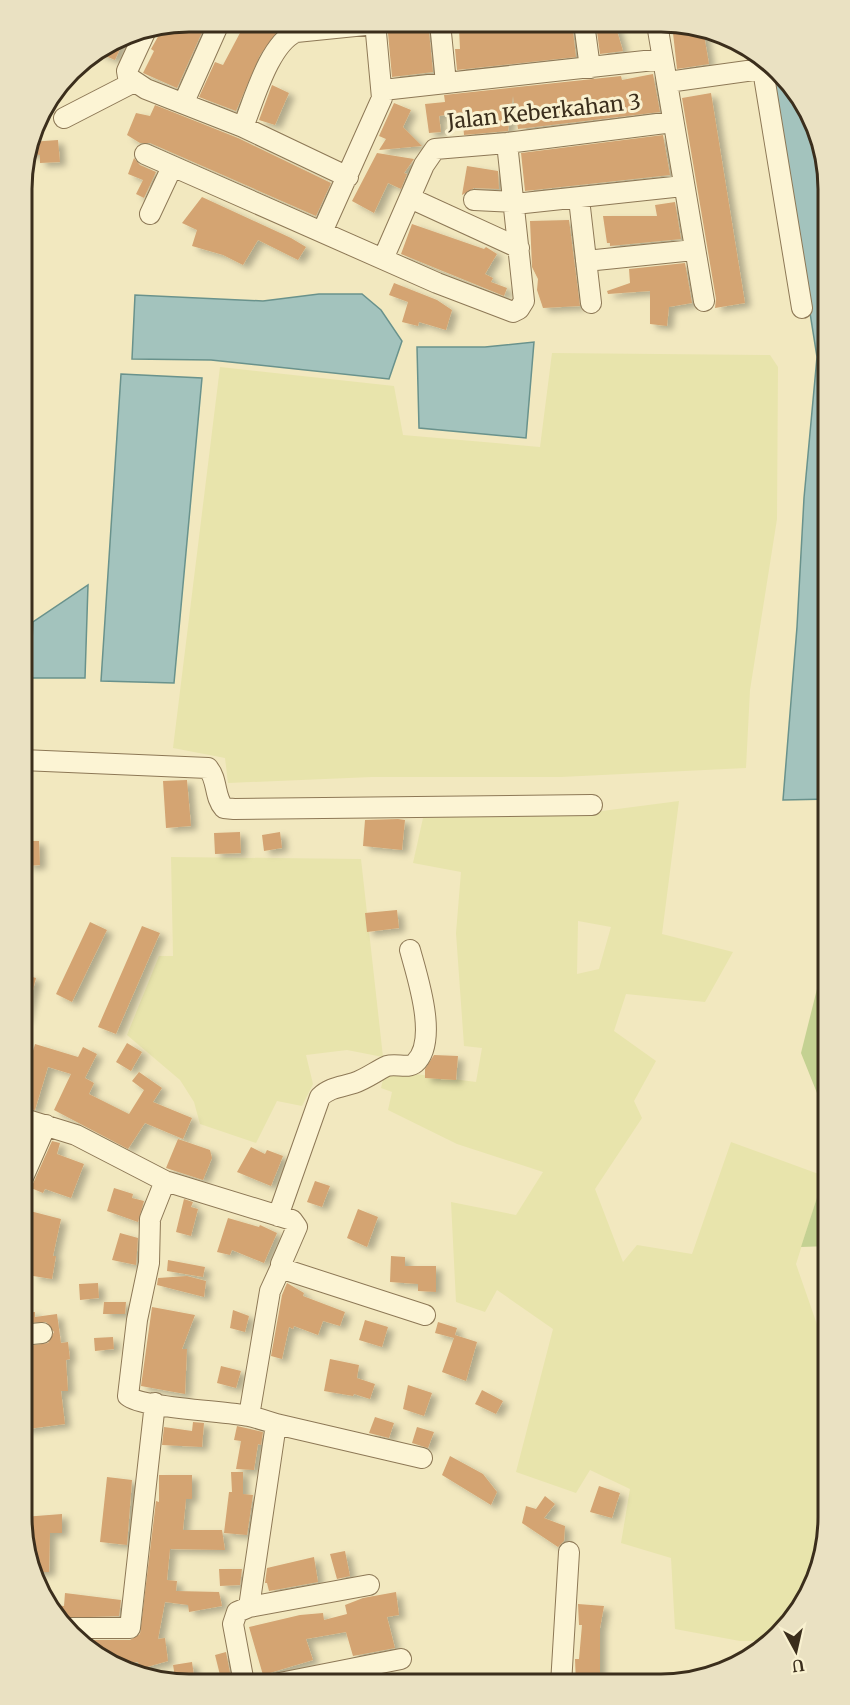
<svg xmlns="http://www.w3.org/2000/svg" width="850" height="1705" font-family="Merriweather,serif">
	<style>
		.farmland { fill: #e8e4ac; fill-rule: evenodd }
		.green { fill: #c4d192 }
		.water { fill: #a3c3bd; stroke: #69928c; stroke-width: 1.5 }
		.building { fill: #d4a472; filter: url(#shadow) }
		.lines { fill: none; stroke-linecap: round; stroke-linejoin: round }
		.minor-casing { stroke: #8d7856; stroke-width: 22 }
		.minor { stroke: #fcf4d4; stroke-width: 20 }
		.labels { text-anchor: middle; stroke-width: 6; stroke-linejoin: round; paint-order: stroke }
		.street-label { font-size: 21px; fill: #3b2e1c; stroke: #f9f1d0 }
		.rim { fill: none; stroke: #3b2e1c; stroke-width: 3 }
	</style>
	<defs>
		<filter id="shadow"><feDropShadow dx="6" dy="4" stdDeviation="3" flood-color="#0004"/></filter>
	</defs>
	<rect width="100%" height="100%" fill="#f2e8bf"/>
	<path class="farmland" d="M552,353L770,355L778,367L777,519L750,690L746,768L561,777H372L228,783L225,758L173,748L220,367L394,386L403,435L540,447Z
		M679,801L662,934L733,952L705,1002L626,994L614,1031L656,1061L634,1101L642,1118L595,1189L623,1262L637,1245L692,1254L731,1142L824,1176L796,1264L821,1336H829V1527L794,1619L763,1641H740L675,1629L671,1558L621,1543L630,1489L590,1470L576,1493L516,1472L553,1329L497,1290L485,1312L456,1302L451,1202L516,1215L543,1172L457,1144L388,1110L392,1092L381,1088L385,1070L476,1082L482,1048L464,1046L456,933L461,872L413,863L423,818L602,811ZM578,921L611,927L599,969L577,974Z
		M171,857L361,859L383,1057L347,1050L306,1055L313,1084L302,1106L277,1101L256,1143L200,1124L194,1102L180,1080L127,1035L159,956H173Z"/>
	<path class="green" d="M829,941V1123L801,1053Z
		M829,1129V1246L801,1247L824,1176Z"/>
	<path class="water" d="M778,73L820,135L829,189V799L783,800L797,627L804,498L817,357L772,74Z
		M319,294H362L381,310L402,341L389,379L211,360L132,359L135,295L263,301Z
		M534,342L526,438L419,428L417,347H485Z
		M121,374L202,378L174,683L101,681Z
		M88,585L85,678H30L33,622Z"/>
	<path class="building" d="M189,21H207L177,88L143,73L154,51L151,49L164,26Z
		M232,21L284,22L260,55L236,111L199,97L215,62L223,65L241,31L231,25Z
		M387,22H428L433,72L392,77Z
		M491,23H572L576,57L457,70L455,49H460L459,28L492,26Z
		M596,24H615L623,51L600,54Z
		M672,24H694L703,29L709,64L677,69Z
		M127,33L115,60L96,52L125,34Z
		M653,74L660,112L518,129L513,96L508,131L464,135L462,112L439,116L441,132L429,133L425,104L445,102L444,95L621,76L622,80Z
		M272,85L289,93L275,125L259,120Z
		M711,93L745,303L715,308L716,299L682,98Z
		M394,103L411,110L403,127L422,146L379,150L386,139L379,136Z
		M155,105L238,138L331,183L316,216L150,143H140L127,135L136,113L150,116Z
		M663,135L670,175L525,191L521,153Z
		M58,140L60,162L40,163V155L27,153L30,142Z
		M377,153L414,159L404,173L407,174L401,189L388,183L374,213L352,201Z
		M134,158L140,165L156,172L144,198L136,194L143,180L128,174Z
		M467,166L498,171L499,189L474,188L462,195Z
		M202,197L291,238L306,247L298,260L258,240L243,265L223,255L192,246L197,230L182,223Z
		M675,202L681,239L610,246V243H607L603,216H657L655,205Z
		M569,220L580,306L543,308L537,290L538,279L532,267L530,221Z
		M412,224L484,249L486,247L497,254L485,274L493,278L491,282L507,288L504,296L401,254Z
		M685,263L692,303L669,307L667,326L650,324V291L608,294L607,291L630,283L629,269Z
		M394,283L437,300L452,310L446,330L419,322L418,326L402,322L408,302L389,295Z
		M187,780L191,826L166,828L163,781Z
		M398,819L405,820L402,850L363,846L365,820Z
		M240,832L241,853L215,854L214,833Z
		M280,832L282,848L264,851L262,835Z
		M25,841H39L40,865L27,866Z
		M397,910L399,928L367,932L365,913Z
		M90,922L107,930L72,1002L56,994Z
		M142,926L160,933L116,1034L98,1027Z
		M22,974L36,978L25,1020L22,1019Z
		M127,1043L142,1052L131,1071L116,1062Z
		M35,1044L78,1057L83,1047L97,1054L85,1078L94,1083L89,1094L129,1114L144,1090L132,1081L139,1072L162,1088L153,1102L192,1118L183,1139L145,1123L128,1149L54,1110L71,1074L48,1067L35,1110L21,1106V1080L24,1081Z
		M434,1055L458,1056L456,1080L425,1078V1069Z
		M178,1139L210,1150L212,1158L203,1180L166,1168Z
		M52,1141L60,1143L57,1154L84,1164L71,1198L45,1189L43,1193L31,1188Z
		M251,1147L265,1154L267,1150L283,1156L271,1186L237,1172Z
		M315,1181L330,1186L322,1207L307,1202Z
		M114,1188L133,1194L132,1198L144,1201L138,1222L107,1211Z
		M184,1199L193,1202L191,1207L198,1209L191,1236L176,1232Z
		M358,1209L378,1217L367,1247L347,1238Z
		M26,1210L61,1219L53,1256H56L52,1279L33,1276V1246L31,1240L21,1235Z
		M228,1218L259,1227L260,1225L277,1233L264,1263L232,1250L230,1255L217,1252Z
		M120,1233L138,1238L136,1265L112,1260Z
		M391,1256L405,1257V1266H436V1292L418,1291V1284L390,1282Z
		M168,1260L205,1267L203,1277L167,1271Z
		M187,1276L206,1281L204,1297L157,1285L158,1278Z
		M98,1283L99,1298L80,1300L79,1284Z
		M287,1283L304,1293L303,1296L345,1312L340,1326L323,1321L318,1335L294,1326L293,1329L289,1327L282,1359L271,1356L282,1295Z
		M104,1302H126L125,1314H103Z
		M152,1307L195,1315L182,1349H187L185,1394L141,1386Z
		M233,1310L249,1316L245,1332L230,1328Z
		M35,1312V1317L57,1314L61,1343L68,1342L70,1359L66,1360L68,1391H61L65,1424L21,1430V1347L48,1343L54,1332L46,1322L21,1323V1313Z
		M365,1320L388,1327L382,1347L359,1340Z
		M438,1322L457,1328L454,1338L435,1333Z
		M455,1335L477,1342L466,1381L442,1372Z
		M113,1337L114,1349L95,1351L94,1338Z
		M330,1359L359,1365L357,1378L375,1384L370,1399L354,1394L353,1396L324,1391Z
		M221,1366L241,1371L236,1388L217,1383Z
		M408,1385L432,1393L424,1416L403,1409Z
		M482,1390L503,1401L496,1414L475,1404Z
		M375,1417L394,1423L389,1438L369,1433Z
		M193,1422L204,1423L202,1447L162,1445L164,1427L192,1431Z
		M237,1426L263,1432L261,1445L258,1444L254,1470L236,1469L241,1441L234,1440Z
		M417,1427L434,1432L428,1448L412,1443Z
		M450,1456L483,1474L497,1492L491,1505L442,1475Z
		M231,1472H243V1494L253,1495L247,1535L224,1533L229,1492H232Z
		M159,1475H192V1499H186L183,1530H222L225,1550L170,1549L167,1580L177,1581L176,1591L219,1592L222,1606L189,1612L188,1605L165,1602L158,1639L165,1638L168,1661L140,1669L138,1662L123,1663L77,1640H130L140,1634L156,1501L159,1502Z
		M107,1477L132,1480L127,1545L100,1542Z
		M599,1486L620,1493L612,1518L590,1512Z
		M545,1496L555,1504L544,1518L565,1526L564,1541L558,1547L522,1523L526,1506L536,1509Z
		M62,1514V1533H50L49,1572H31L23,1517Z
		M345,1551L350,1576L337,1579L330,1554Z
		M314,1557L318,1582L269,1591L267,1583H265L267,1568Z
		M219,1569H242L240,1585L220,1586Z
		M396,1592L399,1615L387,1617L395,1648L353,1656L346,1632L306,1639L313,1660L263,1675L249,1627L300,1615L323,1613L324,1620L347,1614L345,1605L363,1598Z
		M65,1593L121,1600L119,1616L62,1618L54,1605L64,1606Z
		M578,1604L604,1606L600,1628V1684H576L575,1659H579L582,1625H579Z
		M226,1652L232,1683H222L215,1655Z
		M192,1662L195,1683H176L173,1665Z"/>
	<g class="lines">
		<defs>
			<path id="minor" d="M440,23L446,83
				M584,23L590,68
				M657,24L704,301
				M146,30L127,71L128,77L146,89L243,127
				M761,58L802,308
				M668,82L775,67
				M383,90L663,59
				M184,102L220,21
				M64,118L134,82
				M145,154L437,283L513,312L519,309L524,301L507,143
				M348,177L243,127C254,100 269,44 296,32L375,24
				M410,198L519,248
				M579,199L591,303
				M474,200L515,202
				M515,204L683,186
				M150,214L172,167
				M322,232L382,98L375,22
				M383,259L424,165L435,149L507,143L673,122
				M586,261L694,250
				M22,760L208,768C218,780 214,797 224,808L234,809L592,805
				M21,1118L76,1135L165,1181L292,1220L297,1227L281,1264L283,1269L425,1315
				M165,1181L150,1219L149,1263L137,1320L128,1396C141,1408 226,1411 249,1416C258,1418 267,1421 276,1424
				M21,1182L46,1125
				M278,1216L320,1097C330,1087 342,1087 354,1083C366,1079 376,1071 387,1066C396,1063 408,1069 415,1063C439,1041 417,976 410,950
				M21,1247L22,1271
				M21,1335L42,1333
				M249,1416L270,1291L281,1267
				M249,1607L276,1424L422,1458
				M69,1628H130L155,1403
				M244,1683L233,1624L237,1612L249,1607L369,1585
				M280,1683L401,1659
				M561,1684L569,1552"/>
		</defs>
		<use href="#minor" class="minor-casing"/>
		<use href="#minor" class="minor"/>
	</g>
	<g class="labels">
		<g class="street-label">
			<text transform="translate(544 112) rotate(-6)" y="7">Jalan Keberkahan 3</text>
		</g>
	</g>
	<path d="M0 0H850V1705H0ZM189 32H661A157 157 0 0 1 818 189V1517A157 157 0 0 1 661 1674H189A157 157 0 0 1 32 1517V189A157 157 0 0 1 189 32Z" fill="#eae1c2" fill-rule="evenodd"/>
	<path class="rim" d="M189 32H661A157 157 0 0 1 818 189V1517A157 157 0 0 1 661 1674H189A157 157 0 0 1 32 1517V189A157 157 0 0 1 189 32Z"/>
	<g transform="translate(796 1651) rotate(172)" stroke="#f9f1d0" stroke-width="4.5" paint-order="stroke">
	<path d="M0-4.5L10 22L0 15L-10 22Z" fill="#3b2e1c"/>
	<text y="-9" font-size="16" font-weight="bold" text-anchor="middle" fill="#3b2e1c">U</text>
	</g>
</svg>
